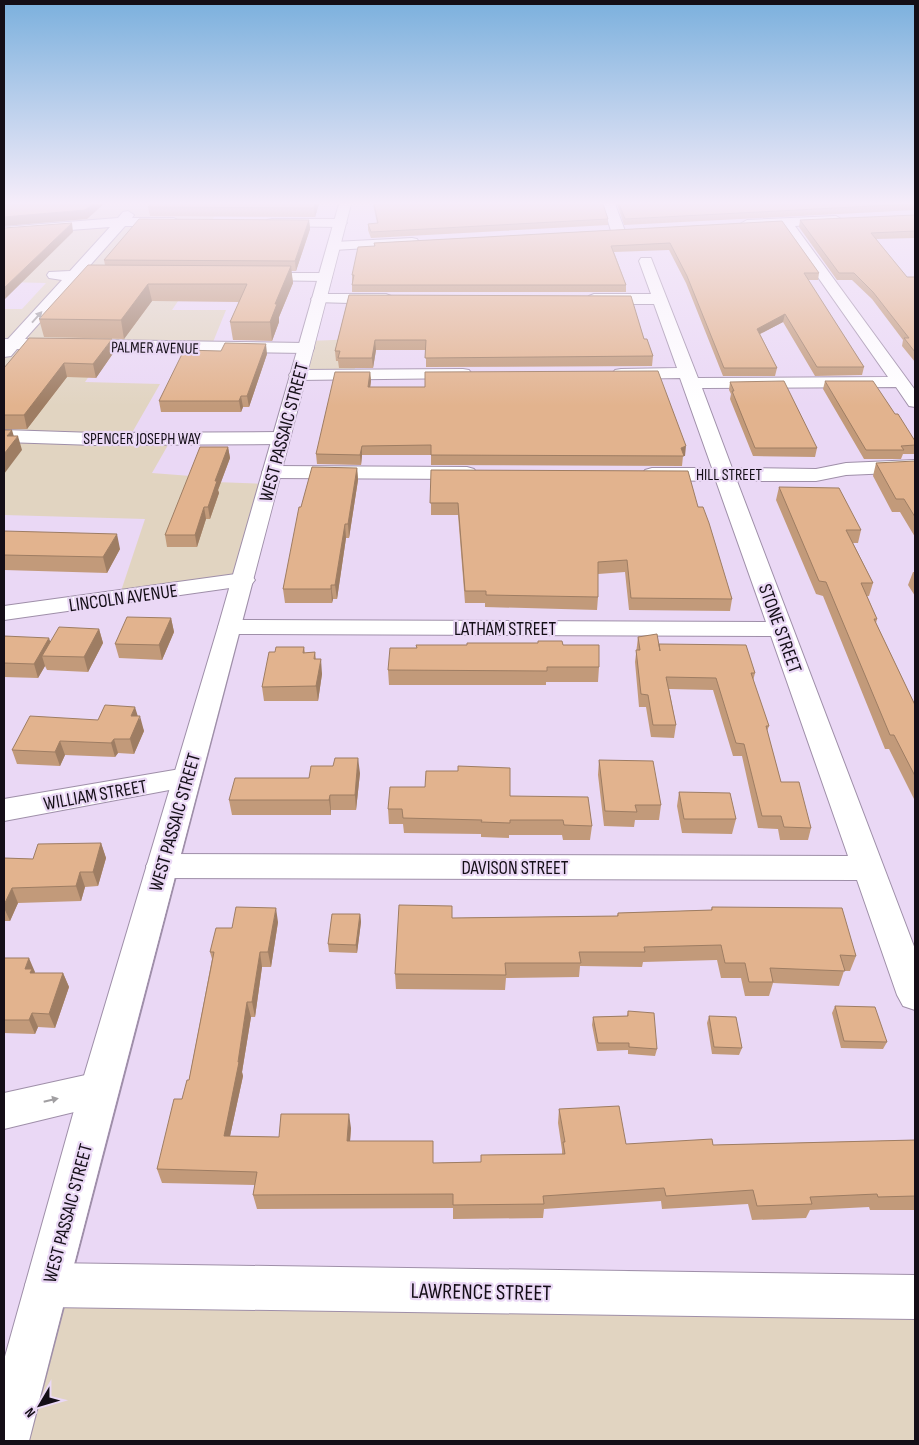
<svg xmlns="http://www.w3.org/2000/svg" width="919" height="1445" font-family="'Sofia Sans Condensed',sans-serif">
	<style>
		.commercial { fill: #e1d4c1 }
		.lines { fill: none; stroke-linecap: round; stroke-linejoin: round }
		.minor-casing { stroke: #9f8fa9; stroke-width: 2 }
		.major-casing { stroke: #9f8fa9; stroke-width: 2 }
		.minor { fill: #fff; fill-rule: evenodd }
		.major { fill: #fff; fill-rule: evenodd }
		.wall { fill: #c29a7a }
		.shaded-wall { fill: #9e7d63 }
		.building { fill: #e2b38e; stroke: #9e7d63 }
		.oneway { fill: #a19fa2 }
		.labels { text-anchor: middle; stroke-width: 4.5; stroke-linejoin: round; paint-order: stroke }
		.far-street-label { font-size: 16px; fill: #140e17; stroke: #ead8f5 }
		.street-label { font-size: 19px; fill: #140e17; stroke: #ead8f5 }
		.near-street-label { font-size: 22px; fill: #140e17; stroke: #ead8f5 }
	</style>
	<rect width="100%" height="100%" fill="#ead8f5"/>
	<path class="commercial" d="M94,204H225L210,222L195,276L172,310H226L211,347L110,346L85,382L160,384L129,438H172L152,473L191,476L188,481L269,484L243,580L119,597L145,519L4,515V309H22L46,283L4,282L8,209Z
		M359,339L354,375H298L308,341Z
		M47,1285L915,1297V1441H4V1398Z"/>
	<g class="lines">
		<defs>
			<path id="minor" d="M603,204H615L625,231L623,234L618,235L611,231Z
				M128,211L134,215L132,218H174L181,222L174,226H125L85,271L120,273L122,276L120,279L78,280L25,339L306,343L312,344L314,348L312,352L306,353L17,349L11,356L4,357V339H8L62,280L49,278L47,275L49,272L70,271L110,227L4,235V227L118,218L123,212Z
				M836,216L843,220L841,223L795,226L915,390V407L909,406L896,387L702,388L732,468L816,469L846,463L915,460V472L846,475L816,481H737L915,949V1010L903,1006L897,995L857,880L162,878L151,874L146,866L151,858L162,854L848,856L771,636L230,634L221,632L218,627L221,622L230,620L766,622L716,481L652,480L645,478L642,474L645,470L652,468H712L680,378L621,379L615,378L612,374L615,370L621,369L677,368L654,304H594L589,302L586,299L589,296L594,294H651L639,261L641,258H651L698,378L888,377L782,226L747,228L740,224L747,220Z
				M272,219H340L347,223L340,227L267,226L265,223L267,220Z
				M412,238L417,239L419,242L417,245L334,250L327,246L334,242Z
				M256,273H325L330,274L332,277L330,280L325,281L251,280L249,277L251,274Z
				M319,294H386L391,296L394,299L391,302L386,304L314,302L311,299L314,296Z
				M463,369L469,370L472,374L469,378L298,380L292,379L289,375L292,371L298,370Z
				M4,430L95,433L280,432L287,434L290,438L287,442L280,444L95,445L4,442Z
				M272,466L467,467L474,469L477,473L474,477L467,479L272,478L265,476L262,472L265,468Z
				M243,573L251,575L255,580L251,585L4,620V606Z
				M186,768L196,771L201,778L196,785L4,821V799Z
				M99,1072L112,1077L118,1089L112,1101L99,1106L4,1129V1093Z
				M47,1263L915,1275V1319L47,1307L32,1300L25,1285L32,1270Z"/>
			<path id="major" d="M339,204H351C245,617 133,1028 29,1441H4V1360L80,1089L218,627Z"/>
		</defs>
		<use href="#minor" class="minor-casing"/>
		<use href="#major" class="major-casing"/>
		<use href="#minor" class="minor"/>
		<use href="#major" class="major"/>
	</g>
	<path class="wall" d="M319,204L315,217L150,216L148,207Z
		M373,204H603L608,219V225L371,238L368,230V224L377,223Z
		M617,204H915V210L624,225Z
		M915,215V238L876,239L907,277H915V362L902,346L903,340L872,299L852,280H837L799,227L800,220Z
		M309,220L310,229L296,271H291L293,283L279,317V322L272,341L233,340L230,322L239,302L152,301L124,339L44,337L39,319L105,265L104,260Z
		M782,221L819,273L818,280H808L864,367L862,375L815,376L783,322L760,334L777,368L775,376H723L686,283L669,250L614,252L626,285V292H352V275L374,246V243Z
		M349,295L644,339L653,356L652,366L426,367V350H376L373,368H339L338,361H336L335,351Z
		M114,352L96,378L67,377L27,429H4V368Z
		M267,354L249,407H243L241,412H161L159,401Z
		M370,372L371,381L370,387L685,456H683L682,466L431,465V455H362L361,465L317,464L316,454Z
		M825,381L895,414L915,441V454H903L901,459H864L823,389Z
		M730,382L817,448L815,457L753,456L730,399L731,394L729,390Z
		M228,447L230,458L218,490L219,493L210,519H206L197,547H167L165,535Z
		M915,462V537L900,512H892L873,476L876,463Z
		M357,468L358,480L349,538H346L337,599H333L332,603H285L283,589L301,507Z
		M431,470L698,507L732,599L730,611L629,610L625,572L598,574V597L597,610L485,607V603H465L458,515H431Z
		M779,487L861,530L858,543H853L873,583L869,596H867L877,619L876,623L915,705V801L889,749H885L823,596L816,594L776,500Z
		M4,531L120,549L107,573L4,570Z
		M913,572H915V596L908,585Z
		M171,618L174,632L162,660L119,658L115,644Z
		M99,629L103,643L88,672L47,670L45,666L38,678L4,677V636L50,642Z
		M638,637L659,645L755,673L753,681L769,726L767,731L781,782L811,828L808,840H780L778,829L758,828L742,756H733L713,690L669,689L676,725L674,738L651,737L646,707H639L635,662Z
		M467,645H563L599,667L598,682H546V685H389L388,670L417,648Z
		M304,647L305,653L315,652L316,659L322,674L318,701H264L262,687L275,652Z
		M138,716L144,731L134,754L118,753L115,757L65,755L60,766L17,764L12,750L98,720Z
		M599,760L661,805L659,820H635L634,827L604,826L598,775Z
		M360,773L356,810H331V815H232L229,800L309,778Z
		M679,792L736,819L732,834L682,833L677,806Z
		M510,796L592,826L590,840H563L562,835H509V838L481,837V834L404,833L403,824H389L388,809Z
		M101,843L106,858L98,886L85,887L81,901L18,903L10,921H4V858L33,859Z
		M712,907L856,956L850,971H844L839,986L773,983L769,996H745L741,978H721L717,960L643,962L642,967L580,966L579,977L506,978L505,990L396,989L395,974L452,918L617,916L618,913L711,910Z
		M360,914L361,922L357,953L329,952L328,944Z
		M278,922L271,967H262L255,1017H251L242,1072L243,1076L230,1136L279,1137L351,1128L350,1141L433,1163L481,1162V1155L562,1154V1150L558,1123L559,1109L626,1144L713,1145L915,1140V1210H870L869,1207L810,1210L806,1218L752,1220L748,1204L662,1209L661,1201L544,1209L543,1218L453,1219V1208L257,1209L253,1195L255,1185L162,1183L157,1169L189,1080L212,959L210,952L232,928Z
		M4,958L35,972L34,973H63L69,987L55,1028L38,1027L35,1034L4,1033Z
		M835,1006L887,1042L883,1049L841,1048L832,1013Z
		M628,1011L657,1049L655,1056L628,1054V1050L597,1051L592,1025L593,1017L627,1016Z
		M709,1016L742,1048L739,1055L712,1054L707,1023Z"/>
	<path class="shaded-wall" d="M93,204H104L87,219L4,226V217Z
		M315,204H319L315,217L314,208Z
		M309,220L310,229L296,271L295,261Z
		M72,223L73,232L4,300V288Z
		M291,266L293,283L279,317V322L272,341L270,322L275,304Z
		M148,284L152,301L124,339L121,320Z
		M785,314L783,322L756,336L757,329Z
		M112,339L114,352L96,378L93,364Z
		M375,340L376,350L373,368L372,358Z
		M266,344L267,354L249,407L247,396Z
		M64,363L67,377L27,429L24,415Z
		M370,372L371,381L369,396L368,387Z
		M241,396L243,407L241,412L239,401Z
		M12,430L15,440L18,436L22,450L4,474V454L7,436Z
		M362,446V455L361,465L360,455Z
		M686,446L685,456H683L681,448Z
		M228,447L230,458L218,490L219,493L210,519L208,507L215,481Z
		M357,468L358,480L349,538L348,524Z
		M204,507L206,519L197,547L195,535Z
		M345,524L346,538L337,599L335,585Z
		M117,534L120,549L107,573L103,557Z
		M331,585L333,599L332,603L331,589Z
		M171,618L174,632L162,660L159,645Z
		M99,629L103,643L88,672L84,657Z
		M49,638L54,652L42,656L45,666L38,678L34,664Z
		M321,659L322,674L318,701L316,686Z
		M135,707L139,720L140,716L144,731L134,754L130,739L131,716Z
		M114,739L118,753L115,757L111,743Z
		M60,741L65,755L60,766L55,752Z
		M358,758L360,773L356,810L355,795Z
		M330,795L331,810V815L329,800Z
		M101,843L106,858L98,886L93,872Z
		M80,872L85,887L81,901L76,886Z
		M12,888L18,903L10,921L4,908V905Z
		M276,908L278,922L271,967L268,952Z
		M360,914L361,922L357,953L356,945Z
		M260,952L262,967L255,1017L252,1002Z
		M29,958L35,972L31,983L25,969Z
		M63,973L69,987L55,1028L49,1014Z
		M247,1002L251,1017L242,1072L243,1076L227,1150L224,1136L238,1062Z
		M32,1013L38,1027L35,1034L29,1020Z
		M349,1114L351,1128L349,1155L347,1141Z"/>
	<path class="building" d="M4,204H93L85,210L4,217Z
		M152,204H315L314,208L148,207Z
		M374,204H603L608,219L371,232L368,224L378,223Z
		M619,204H912L625,219Z
		M915,215V231L871,233L907,277H915V352L904,338H909L873,292L854,273H839L800,220Z
		M139,219L309,220L295,261L104,260Z
		M782,221L819,273H804L864,367H817L785,314L757,329L777,368H724L687,276L670,243L611,246L626,285H352L354,275H352L358,247L375,246L374,243Z
		M72,223L4,288V228Z
		M88,265L291,266L275,304H277L270,322H230L247,284H148L121,320L39,319Z
		M349,295L631,296L644,339H647L653,356L425,358L426,340H375L372,358H338L340,351H335Z
		M29,338L112,339L93,364L64,363L24,415H4V368Z
		M225,343L266,344L247,396H241L239,401H159L184,350L221,351Z
		M658,371L686,446L681,448L684,456L431,455V445L362,446L360,455L316,454L335,372H370L368,387H425V372Z
		M784,381L817,448H755L732,391H734L730,382Z
		M825,381H873L895,414H898L915,441V445L901,446L904,450H866Z
		M4,430H12L7,436H18L4,454Z
		M200,447H228L215,481H217L208,507H204L195,535H165Z
		M915,461V517L904,499H896L876,463Z
		M312,467L357,468L348,524H345L335,585H331V589H283L299,507H301Z
		M431,470L688,471L698,507H703L709,523L732,599L631,598L627,560L598,562V597L486,595V591H465L458,503H430Z
		M779,487L839,488L861,530H846L873,583H861L877,619H874L915,705V776L894,735H890L826,582L819,581Z
		M4,531L117,534L103,557L4,555Z
		M127,617L171,618L159,645L115,644Z
		M59,627L99,629L84,657L42,656Z
		M657,634L660,651L659,644L746,645L755,673H751L769,726H766L781,782H799L811,828L784,827L781,816H762L744,744L736,743L716,678L666,677L676,725H653L648,695L641,694L636,650H640L638,637Z
		M4,636L49,638L34,664L4,663Z
		M538,641H562L563,645H599V667H547V671L388,670L390,648H417L416,645H467V643H538Z
		M276,647H304L303,653L315,652L314,659H321L316,686L262,687L269,652H275Z
		M105,705L135,707L131,716H140L130,739H114L111,743L60,741L55,752L12,750L30,716L98,720Z
		M335,758H358L355,795H330L329,800H229L235,778H309L311,766H333Z
		M599,760L653,761L661,805H635L637,812L605,811Z
		M458,766L510,768V796L588,797L592,826L564,825L563,820H510V823L481,822L482,820L403,818L402,809H388L390,787H425L426,771H458Z
		M679,792L730,793L736,819H684Z
		M101,843L93,872H80L76,886L12,888L4,905V858L33,859L38,844Z
		M399,905L452,906V918L618,916V913L712,910V907L842,908L856,956L840,955L845,971L770,968L773,982H749L745,963H725L721,945L644,947L645,952H579L581,963H505L506,975L395,974Z
		M236,907L276,908L268,952H260L252,1002H247L238,1062H239L224,1136L279,1137L281,1114H349L347,1141H433V1163L481,1162V1155L565,1154L563,1142H565L559,1109L619,1106L626,1144L712,1139L713,1145L915,1140V1196L878,1197L877,1194L810,1197L812,1204L757,1206L753,1190L666,1196L664,1188L543,1196L544,1204L453,1205V1194L253,1195L257,1172L157,1169L174,1099H182L187,1080H189L214,952H210L216,928H232Z
		M332,914H360L356,945L328,944Z
		M4,958H29L25,969H32L30,973H63L49,1014L32,1013L29,1020H4Z
		M835,1006L875,1007L887,1042L844,1041Z
		M628,1011L654,1013L657,1049L629,1047V1043H598L593,1017L628,1016Z
		M709,1016L736,1017L742,1048L714,1047Z"/>
	<defs><path id="oneway-solid" d="M-6-.8H1V-3.2L6.5 0L1 3.2V.8H-6Z" transform="scale(1.25)"/></defs>
	<g class="oneway">
		<use href="#oneway-solid" transform="translate(37 317) rotate(-48)"/>
		<use href="#oneway-solid" transform="translate(51 1100) rotate(-13)"/>
	</g>
	<linearGradient id="sky" x2="0" y2="1"><stop stop-color="#7bb0dd"/><stop offset="0.5" stop-color="#f6edfa"/><stop offset="1" stop-color="#f6edfa" stop-opacity="0"/></linearGradient>
	<rect width="919" height="406" fill="url(#sky)"/>
	<g class="labels">
		<g class="far-street-label">
			<text transform="translate(155 347) rotate(1)" y="6">PALMER AVENUE</text>
			<text x="142" y="444">SPENCER JOSEPH WAY</text>
			<text x="729" y="480">HILL STREET</text>
		</g>
		<g class="street-label">
			<text transform="translate(283 432) rotate(-75)" y="7">WEST PASSAIC STREET</text>
			<text transform="translate(123 597) rotate(-8)" y="7">LINCOLN AVENUE</text>
			<text x="505" y="635">LATHAM STREET</text>
			<text transform="translate(781 628) rotate(70)" y="7">STONE STREET</text>
			<text transform="translate(95 794) rotate(-10)" y="7">WILLIAM STREET</text>
			<text transform="translate(174 822) rotate(-74)" y="7">WEST PASSAIC STREET</text>
			<text x="515" y="874">DAVISON STREET</text>
			<text transform="translate(67 1213) rotate(-75)" y="7">WEST PASSAIC STREET</text>
		</g>
		<g class="near-street-label">
			<text transform="translate(481 1291) rotate(1)" y="8">LAWRENCE STREET</text>
		</g>
	</g>
	<rect width="919" height="1445" fill="none" stroke="#140e17" stroke-width="10"/>
	<g transform="translate(40 1405) rotate(232)" stroke="#ead8f5" stroke-width="4" paint-order="stroke">
	<path d="M0-4L9 19L0 12L-9 19Z" fill="#140e17"/>
	<text y="-8" font-size="14" font-weight="bold" text-anchor="middle" fill="#140e17">N</text>
	</g>
</svg>
